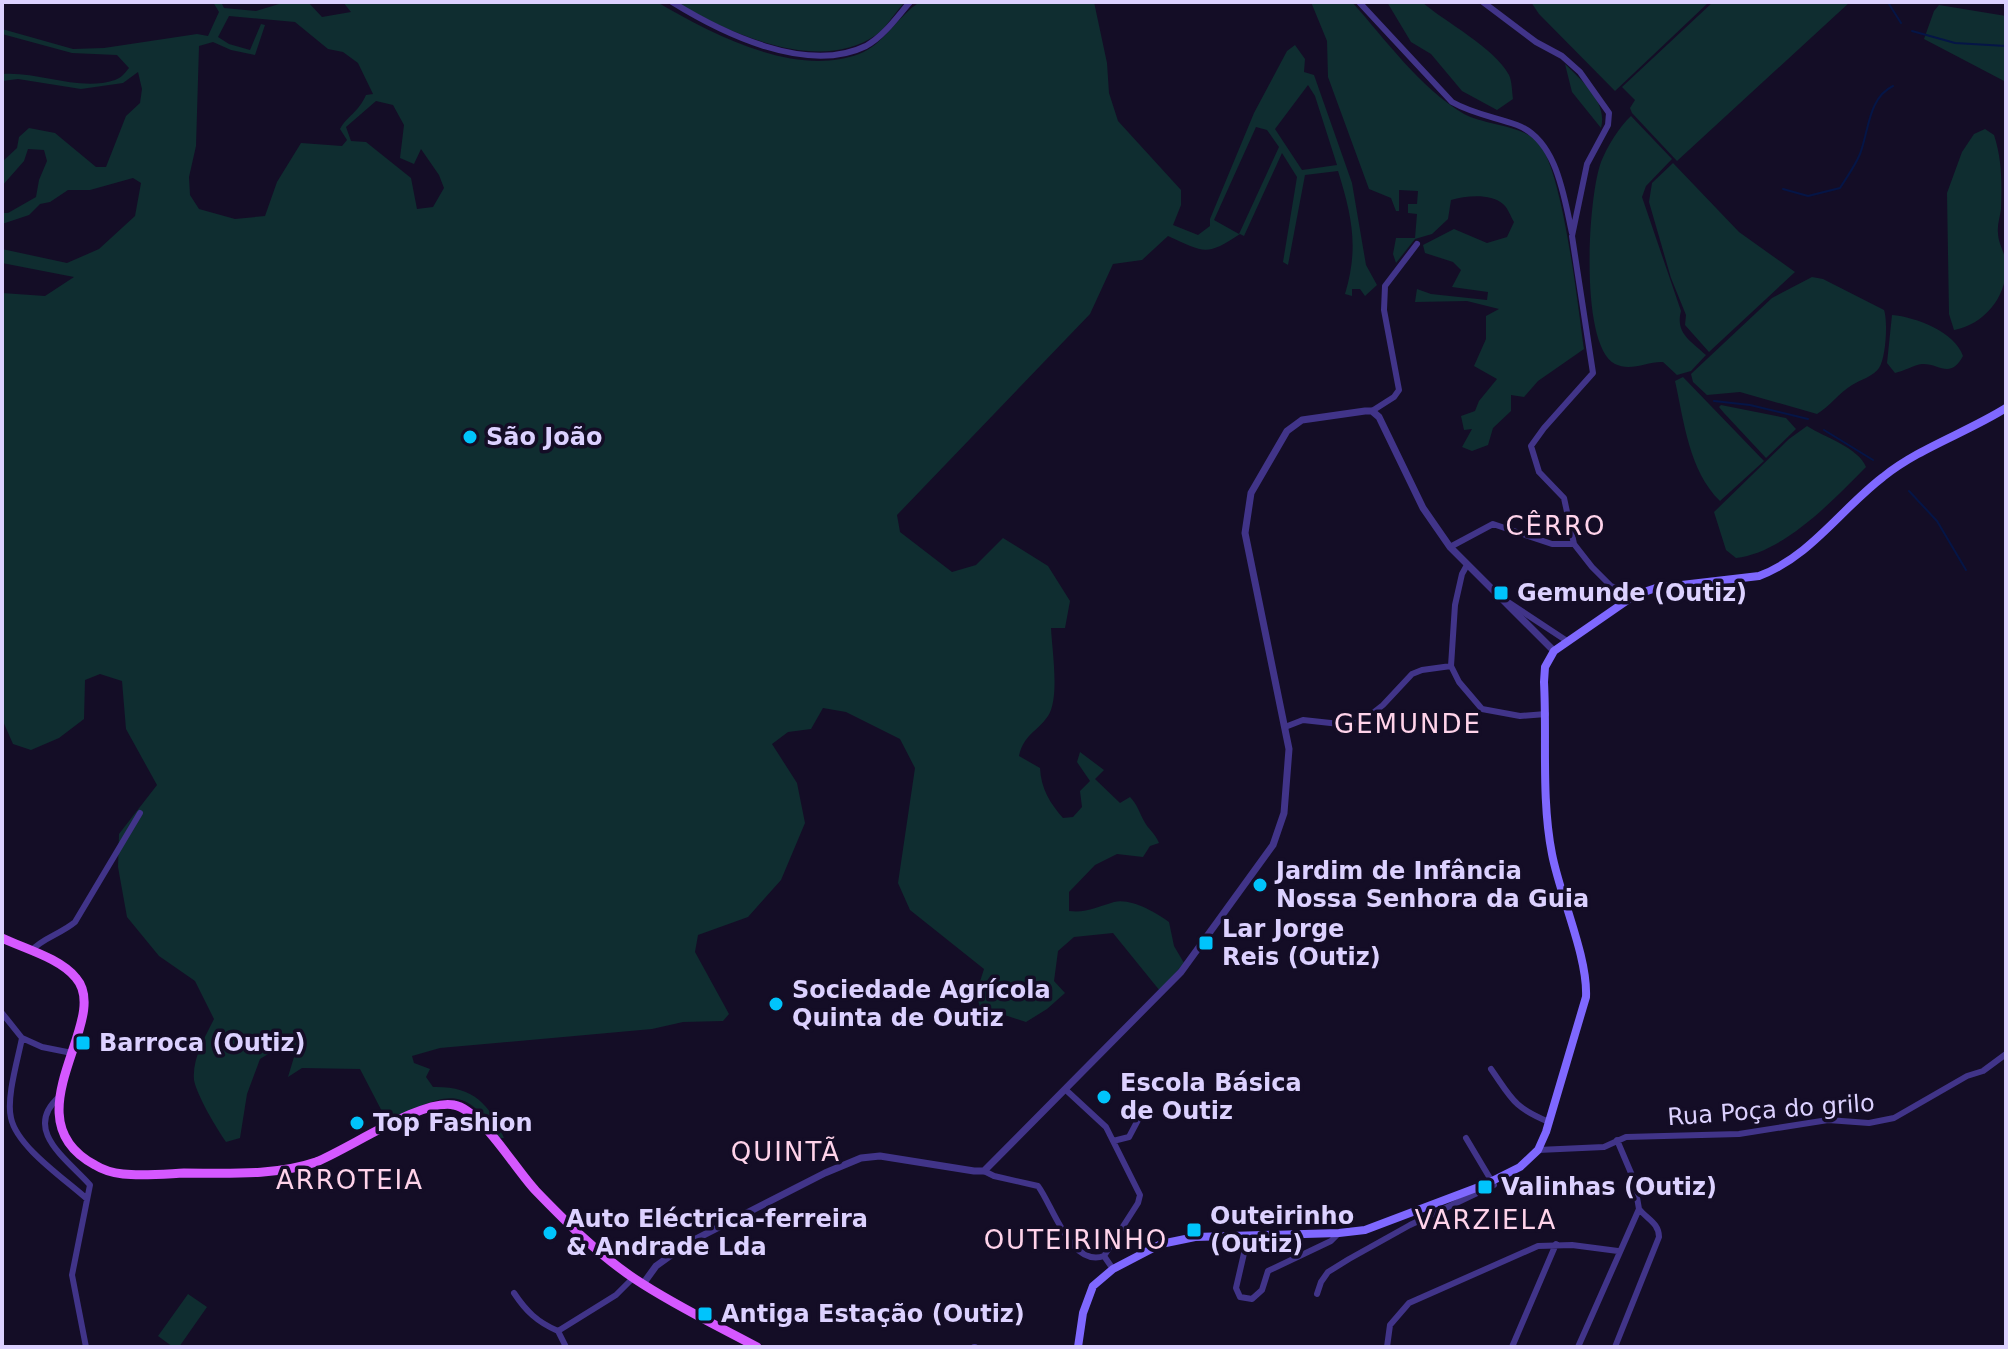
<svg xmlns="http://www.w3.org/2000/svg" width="2008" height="1349" font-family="'DejaVu Sans',sans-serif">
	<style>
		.green { fill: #0f2d30; fill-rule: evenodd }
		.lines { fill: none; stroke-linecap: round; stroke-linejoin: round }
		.stream { stroke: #051546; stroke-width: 2 }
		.minor { stroke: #413489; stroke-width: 6 }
		.tertiary { stroke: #413489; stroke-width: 7 }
		.secondary { stroke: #7f68ff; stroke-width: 8 }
		.primary { stroke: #d558ff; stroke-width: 9 }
		.poi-dot { fill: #00c4fc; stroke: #140d26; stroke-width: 3 }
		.labels { text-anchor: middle; stroke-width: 7; stroke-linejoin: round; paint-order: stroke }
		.poi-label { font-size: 24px; font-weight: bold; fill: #dcd1ff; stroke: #140d26; text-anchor: start }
		.street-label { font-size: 24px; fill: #dcd1ff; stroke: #140d26 }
		.neighbourhood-label { font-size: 26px; letter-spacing: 2px; fill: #ffd3ea; stroke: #140d26 }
	</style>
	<rect width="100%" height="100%" fill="#140d26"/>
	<path class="green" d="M213,2H221L224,8L256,11L279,4L280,2H308L322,17L351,12L343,2H657C712,34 795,78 859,54C885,44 897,16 920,2H1094L1107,63L1109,93L1118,121L1181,190V205L1173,225L1198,235L1210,226V219L1254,113L1287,51L1295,45L1305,59L1304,72L1314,75L1352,183L1366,265L1377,285L1365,296L1360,289H1352V296L1345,294C1359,248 1352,216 1338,171L1305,175L1288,265L1283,262L1297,177L1282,153L1244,236L1240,234C1206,257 1204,252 1168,236L1142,260L1113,264L1090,314L897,515L900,532L952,572L976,565L1003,538L1048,566L1070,601L1065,628H1051C1052,650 1060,698 1048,716C1037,732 1024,734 1019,756L1040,768C1041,789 1050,803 1063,818L1073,817L1082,807L1080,791L1090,781L1077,762L1080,752L1104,770L1095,779L1120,803L1130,797C1137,804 1139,812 1144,821C1148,829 1155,833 1159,843L1150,846L1143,857L1117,854L1095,865L1069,892V911C1087,913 1097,907 1114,902C1131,898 1155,912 1169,922L1174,946L1184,963L1160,991L1113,933L1074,937L1058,951L1054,981L1065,993L1047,1009L1026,1022L980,1007L976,994L984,969L910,910L898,883L915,768L900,739L846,712L823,708L811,729L788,732L772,744L797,783L805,823L781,880L748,917L698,935L695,952L729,1014L723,1021L683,1022L652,1029L440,1048L412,1056L414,1063L430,1069L426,1077L433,1087C473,1086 489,1103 504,1138H499C462,1078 441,1098 387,1121L360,1069L302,1068L288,1077L294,1057L286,1043L260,1059L247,1094L240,1138L226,1142C217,1129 197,1096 194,1080C192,1059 205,1037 214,1019L195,981L159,956L127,917L118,867L119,834L157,785L126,729L122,681L100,674L85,680L84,719L59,738L31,750L13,744L2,719V293L45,296L74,277L2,263V249L67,263L99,249L135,216L141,183L133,178L90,190H68L50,202L40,204L29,215L2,224V213H8L36,197L39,180L47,161L44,150L28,149L24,161L2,186V162L17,148L19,137L29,128L55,133L96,167H106L126,116L140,103L142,89L138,72L123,83L81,89L18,79L2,81V74C39,71 79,92 115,80C121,78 125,73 129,68L117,55L72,53L2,34V29L73,49L104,48L197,34L208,36L219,12ZM229,16L295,22L328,49L343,52L358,63L373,94L366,95C358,113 347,116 340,129L347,140L342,146L301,143L277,182L265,216L235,219L199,209L190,195L189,177L196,146L199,46L213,42L231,50L255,55L265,25L261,24L250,50L229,44L218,37ZM1308,85L1315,96L1337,165L1302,170L1275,129ZM376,101L393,105L404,125L400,158L414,164L421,149L439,175L444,188L433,207L417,209L411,178L366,142L351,141L346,127ZM1256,127L1267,130L1279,147L1239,234L1214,220Z
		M676,2H905C895,12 887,27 876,35C819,75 728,33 676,2Z
		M1311,2H1352C1386,40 1419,87 1464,114C1484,125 1522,125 1538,142C1563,170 1578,307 1584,349L1538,381L1524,397L1511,395V411L1493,428L1488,445L1472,451L1462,447L1472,429L1464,430L1461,416L1475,411L1479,401L1497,379L1474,366L1486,339V316L1499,309L1467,301L1415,302L1417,289L1431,294L1487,300L1488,292L1452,287L1461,270L1453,262L1425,253L1423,245L1454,229L1487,243L1507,237L1514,222C1511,217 1508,208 1503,204C1490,193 1466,196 1451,200L1448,219L1432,234L1415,239L1396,263L1393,254L1396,238H1415L1417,214L1408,213V204H1417L1418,191L1399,190V211H1396L1391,198L1369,189L1328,77L1327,41Z
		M1387,2H1422C1446,23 1494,47 1509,75C1512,81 1512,92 1513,99L1497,110L1462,91L1431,54L1411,42Z
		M1531,2H1709L1615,91L1539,14Z
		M1713,2H1850L1677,161L1632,113L1630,108L1635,100L1622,87Z
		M1939,5L2006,16V82L1924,39L1934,11Z
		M1565,64C1582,81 1608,102 1601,128L1572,92Z
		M1631,116L1672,159L1646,186L1642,197L1681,311C1675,333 1691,341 1706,355L1691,371L1677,375L1663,362C1648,361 1631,372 1615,364C1579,345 1588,197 1601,162C1607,147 1619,127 1631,116Z
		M1985,129L1994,135C2002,159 2002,184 2001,209C2000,217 1997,225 1998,233C1998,243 2005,253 2006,263C2008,296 1985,324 1954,330L1949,314L1947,193L1962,152L1974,134Z
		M1673,163L1739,232L1795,272L1709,352L1685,325L1686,315L1671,278L1649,202L1652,183Z
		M1812,277L1823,279L1884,310C1888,321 1886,358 1879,368C1874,376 1860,380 1852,385C1839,393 1830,406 1817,414L1740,392L1707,395L1693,382L1691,374L1772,298Z
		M1892,315C1916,317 1955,332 1963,356C1950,380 1939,363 1922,364C1914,365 1904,371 1895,373L1887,363Z
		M1683,377L1764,461L1720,501C1689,471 1684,421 1675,381Z
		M1721,405L1786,418L1796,429L1766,458L1724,413L1719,407Z
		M1807,426C1824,437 1859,448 1866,467C1832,501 1785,552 1736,558L1726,550L1714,512L1789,439Z
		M188,1294L207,1307L179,1347H173L158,1336Z"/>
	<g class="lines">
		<path class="stream" d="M1889,4L1901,23
			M1912,31L1955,43L2006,46
			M1783,189L1808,196L1840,188C1847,177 1855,166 1860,154C1869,131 1868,98 1893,86
			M1714,401L1750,405L1808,419
			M1824,430L1873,460
			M1909,491L1937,521L1966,570"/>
		<path class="minor" d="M672,2C722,33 807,75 866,46C884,36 897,17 910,2
			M1359,2L1452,102C1473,114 1495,117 1517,125C1557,140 1564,197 1572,233
			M1483,2L1536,42L1562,56L1580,72L1609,113L1608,125L1587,164L1572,236L1593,373L1544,428L1531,446L1539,472L1564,498L1574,544L1592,567L1611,586L1635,595
			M1372,411L1394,397L1399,390L1384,310L1385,286L1417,244
			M1450,547L1493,524L1552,544H1574
			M1467,565L1462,574L1455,605L1451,666L1459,682L1482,709L1520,716L1546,714
			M1505,600L1567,641
			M1285,727L1303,720L1349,725L1364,720L1383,705L1412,674L1422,670L1451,666
			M31,951C42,938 61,934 75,922L140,813
			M2,1013L22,1038L42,1047L72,1053
			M22,1038C18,1059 6,1098 11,1118C17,1147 65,1179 87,1199
			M1491,1069C1512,1099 1513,1107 1549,1122
			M1066,1090L1106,1127L1113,1141L1129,1137L1138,1120
			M59,1097C22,1130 67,1159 90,1185L72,1275L86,1347
			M1617,1140L1634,1180L1639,1209
			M1538,1150L1604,1147L1626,1137L1739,1134L1828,1120L1869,1123L1894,1118L1967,1076L1983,1071L2006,1054
			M984,1171L994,1176L1038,1186C1053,1206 1071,1268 1104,1256L1113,1269
			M1248,1236L1236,1288L1240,1297L1252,1299L1262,1290L1268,1271L1331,1241L1339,1233
			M1104,1256L1138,1203L1140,1195L1113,1141
			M514,1293C526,1311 537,1322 558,1331
			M1317,1294L1321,1282L1328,1272L1349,1259L1410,1225L1494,1185L1466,1138
			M566,1347L558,1331L616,1295L633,1278
			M974,1347H975
			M1387,1347L1390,1325L1409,1303L1538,1246L1572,1245L1618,1251
			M1512,1347L1556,1244
			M1578,1347L1639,1209
			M1615,1347L1659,1237C1659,1223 1647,1219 1639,1209"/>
		<path class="tertiary" d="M643,1284L656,1266L688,1243L825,1173L861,1158L880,1156L974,1171H984L1181,972L1273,845L1284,813L1289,749L1245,533L1251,493L1287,431L1302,420L1365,411H1372L1379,417L1423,508L1450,547L1554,651"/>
		<path class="secondary" d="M1078,1347L1083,1313L1093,1286L1113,1269L1161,1244L1195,1237L1339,1233L1365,1230L1484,1185L1520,1167L1538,1150L1546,1132L1586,997C1588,957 1560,896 1552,854C1541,798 1547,738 1544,682L1545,667L1554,651L1635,595L1656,588L1759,576C1810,557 1841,509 1883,477C1919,448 1966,433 2006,408"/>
		<path class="primary" d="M2,938C25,949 60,958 76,978C113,1020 7,1118 95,1165C103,1170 113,1173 123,1174C143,1176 164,1174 184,1173C226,1173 276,1176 316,1162C349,1149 423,1098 454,1105C481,1110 515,1169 536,1191C566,1222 599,1255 635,1279C674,1305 716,1325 757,1347"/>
	</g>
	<g class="poi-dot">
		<circle cx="470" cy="437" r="8"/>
		<rect x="1493" y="585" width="16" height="16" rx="4"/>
		<circle cx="1260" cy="885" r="8"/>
		<rect x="1198" y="935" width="16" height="16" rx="4"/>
		<circle cx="776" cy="1004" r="8"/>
		<rect x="75" y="1035" width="16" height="16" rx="4"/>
		<circle cx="1104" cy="1097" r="8"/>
		<circle cx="357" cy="1123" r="8"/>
		<rect x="1477" y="1179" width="16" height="16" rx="4"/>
		<rect x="1186" y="1222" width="16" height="16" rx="4"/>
		<circle cx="550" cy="1233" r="8"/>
		<rect x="697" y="1306" width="16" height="16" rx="4"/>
	</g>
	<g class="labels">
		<g class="poi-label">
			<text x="486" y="445">São João</text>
			<text x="1517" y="601">Gemunde (Outiz)</text>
			<text x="1276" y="879">Jardim de Infância<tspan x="1276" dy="28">Nossa Senhora da Guia</tspan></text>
			<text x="1222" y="937">Lar Jorge<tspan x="1222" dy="28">Reis (Outiz)</tspan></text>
			<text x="792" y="998">Sociedade Agrícola<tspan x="792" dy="28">Quinta de Outiz</tspan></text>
			<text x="99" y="1051">Barroca (Outiz)</text>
			<text x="1120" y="1091">Escola Básica<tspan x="1120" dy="28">de Outiz</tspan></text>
			<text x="373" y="1131">Top Fashion</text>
			<text x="1501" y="1195">Valinhas (Outiz)</text>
			<text x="1210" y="1224">Outeirinho<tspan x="1210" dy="28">(Outiz)</tspan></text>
			<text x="566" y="1227">Auto Eléctrica-ferreira<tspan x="566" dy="28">&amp; Andrade Lda</tspan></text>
			<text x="721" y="1322">Antiga Estação (Outiz)</text>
		</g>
		<g class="street-label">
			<text transform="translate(1771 1110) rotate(-4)" y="8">Rua Poça do grilo</text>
		</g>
		<g class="neighbourhood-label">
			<text x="1556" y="535">CÊRRO</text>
			<text x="1408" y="733">GEMUNDE</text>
			<text x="786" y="1161">QUINTÃ</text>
			<text x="350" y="1189">ARROTEIA</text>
			<text x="1486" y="1229">VARZIELA</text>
			<text x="1076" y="1249">OUTEIRINHO</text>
		</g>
	</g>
	<rect width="2008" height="1349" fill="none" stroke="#dcd1ff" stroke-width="8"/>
</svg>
